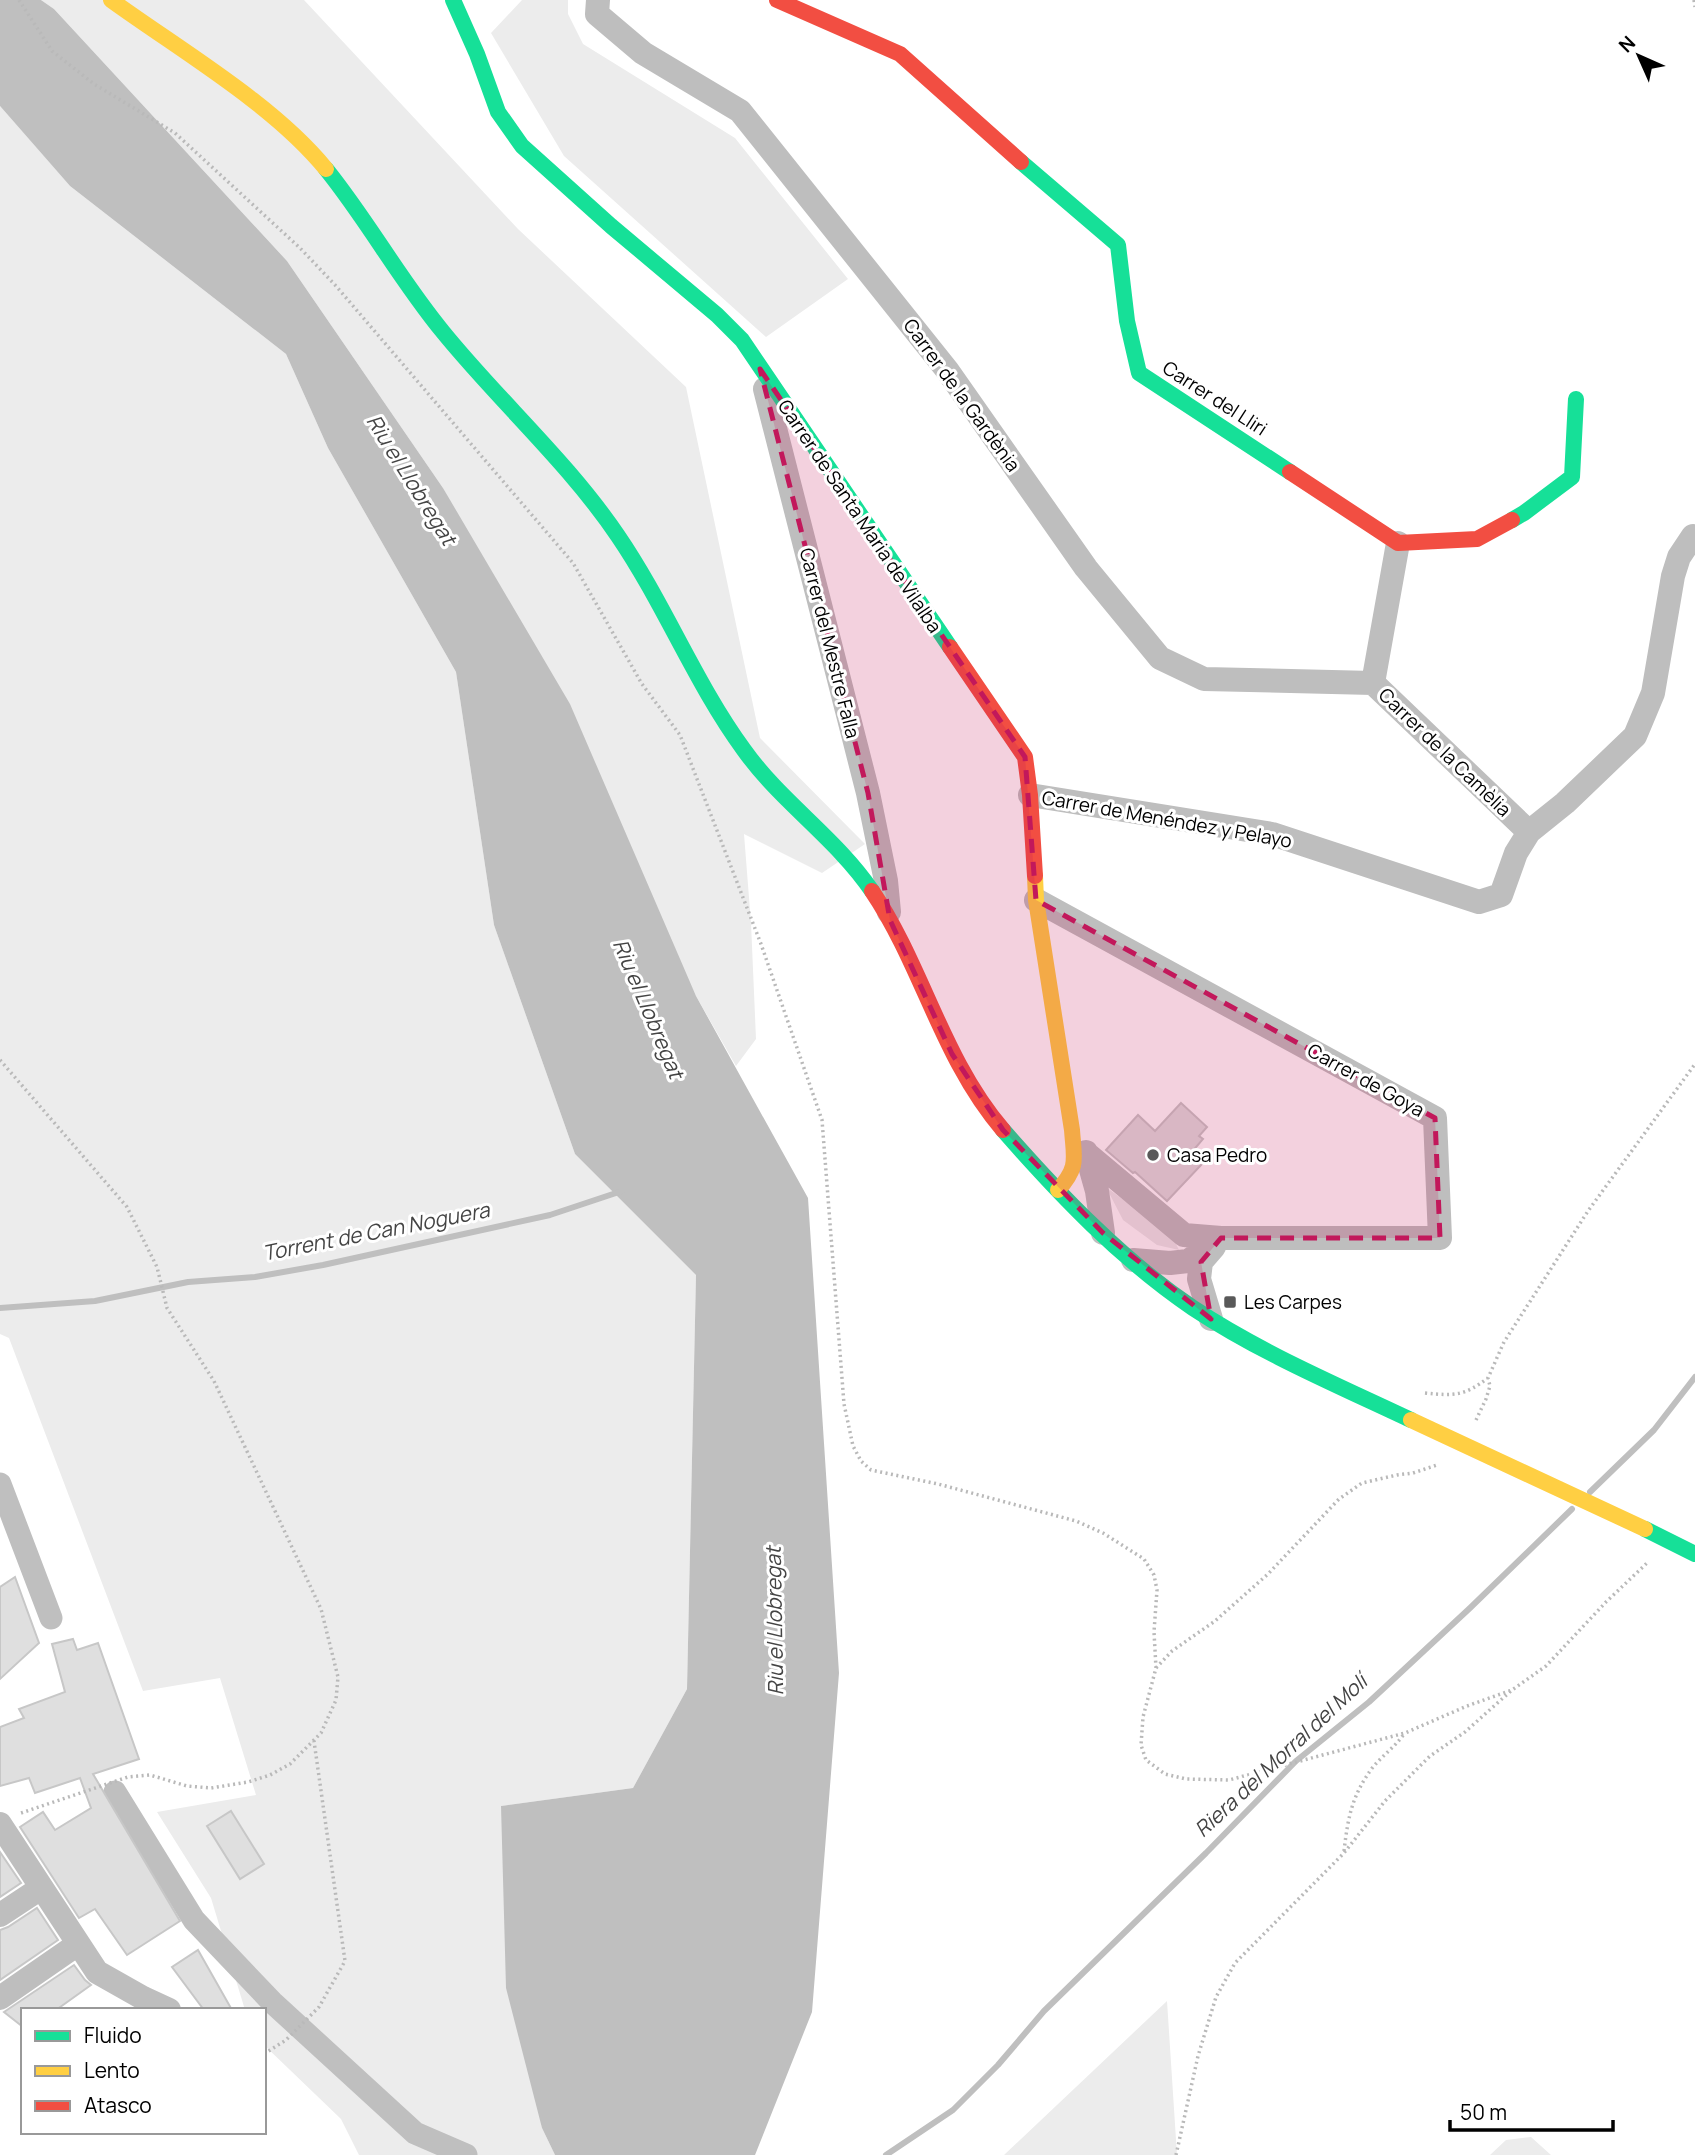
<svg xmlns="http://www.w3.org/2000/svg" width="1695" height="2155" font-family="Manrope,sans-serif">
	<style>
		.green { fill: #ececec }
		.water { fill: #bfbfbf }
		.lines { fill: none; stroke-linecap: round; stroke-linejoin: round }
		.stream { stroke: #bfbfbf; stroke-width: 6 }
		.canal { stroke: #bfbfbf; stroke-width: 23 }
		.building { fill: #dfdfdf; stroke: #c7c7c7; stroke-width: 2 }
		.path { stroke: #b9b9b9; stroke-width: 3.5; stroke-dasharray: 2 3.5; stroke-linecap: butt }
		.street { stroke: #bebebe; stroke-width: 24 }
		.fast { stroke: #16e098; stroke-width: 16 }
		.slow { stroke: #ffcf43; stroke-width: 16 }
		.jam { stroke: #f24e42; stroke-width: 16 }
		.slow-bridge { stroke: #ffcf43; stroke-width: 16 }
		.marked { fill: #c2185b; fill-opacity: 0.2; stroke: #c2185b; stroke-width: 5; stroke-dasharray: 14 9; stroke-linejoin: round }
		.poi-dot { fill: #595959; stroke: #fff; stroke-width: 2.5 }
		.labels { text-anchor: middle; stroke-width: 6; stroke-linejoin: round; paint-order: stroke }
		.street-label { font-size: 19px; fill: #000; stroke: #fff }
		.poi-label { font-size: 19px; fill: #000; stroke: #fff; text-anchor: start }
		.water-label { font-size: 21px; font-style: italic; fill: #444; stroke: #fff }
	</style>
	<rect width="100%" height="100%" fill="#fff"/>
	<path class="green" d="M41,0H304L518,229L686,387L760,738L865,844L822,873L744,834L751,923L756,1039L736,1066L696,996L443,488L287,261L54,9Z
		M522,0H568V14L583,44L735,138L848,279L766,337L564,156L491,33Z
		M0,106L70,186L286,354L328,448L456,672L494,925L575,1154L696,1275L687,1689L633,1788L501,1806L542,2128L555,2155H359L341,2119L264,2045V2010H245L211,1898L157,1812L256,1795L220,1678L143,1691L9,1338L0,1334Z
		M1106,1187L1172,1236L1179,1250L1157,1245L1123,1220Z
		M1167,2001L1177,2155H1004Z
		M1531,2137L1551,2155H1490L1506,2140Z"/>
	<path class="water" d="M0,0H41L54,9L287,261L443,488L570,704L696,996L808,1198L839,1673L812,2012L755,2155H555L542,2128L506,1988L501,1806L633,1788L687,1689L696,1275L575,1154L494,925L456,672L328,448L286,354L70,186L0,106Z"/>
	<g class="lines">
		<path class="stream" d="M0,1308L95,1301L188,1282L255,1277L323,1265L550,1215L622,1191
			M1590,1492L1654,1430L1695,1377
			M886,2155L953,2110L998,2065L1044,2011L1206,1853L1296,1761L1369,1702L1470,1608L1572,1509"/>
		<path class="canal" d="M0,1484L51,1618
			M115,1792L194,1920L272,2002L415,2133L466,2155"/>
	</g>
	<path class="building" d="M1181,1103L1207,1127L1199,1136L1203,1139L1191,1153L1202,1164L1167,1201L1135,1172L1133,1173L1106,1150L1138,1115L1155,1131Z
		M15,1577L39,1643L0,1679V1587Z
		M73,1639L77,1650L98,1643L139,1759L93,1774L180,1921L127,1955L95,1909L79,1918L20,1827L43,1812L55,1830L91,1808L80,1778L35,1793L29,1778L0,1786V1727L24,1718L19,1709L65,1692L52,1644Z
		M231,1811L264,1864L240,1879L207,1826Z
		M0,1852L21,1883L0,1897Z
		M37,1908L58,1940L0,1980V1930L8,1927Z
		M198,1950L232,2010H204L172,1967Z
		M74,1965L85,1980L91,1985L56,2010H23V2027L4,2012Z"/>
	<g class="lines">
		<path class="path" d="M19,0L52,51L94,84L175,133L300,248L336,286L573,563L642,684L680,735L761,944L822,1120L844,1404L853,1446L861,1461L871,1470L938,1484L1076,1521L1103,1533L1144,1559L1154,1575L1157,1590L1154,1632L1156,1668L1143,1717L1141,1745L1146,1760L1165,1774L1186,1779L1229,1780L1405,1733L1467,1706L1512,1690
			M1694,0L1695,7
			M0,1060L127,1207L157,1267L167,1308L214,1381L321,1609L338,1677L336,1700L321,1733L290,1764L270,1775L248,1782L211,1788L187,1786L150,1775L128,1777L18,1814
			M1425,1393C1455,1396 1464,1396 1488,1378
			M1476,1420L1486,1399L1490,1386L1488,1378L1504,1342L1588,1211L1695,1064
			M1156,1668L1172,1651L1215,1621L1268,1574L1339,1499L1362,1483L1397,1475L1413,1473L1437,1465
			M1344,1851C1348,1817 1352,1795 1373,1767C1383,1755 1395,1747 1404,1734
			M264,2054L286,2040L319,2007L345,1961L314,1741
			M1176,2155L1198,2056L1216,1997L1235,1963L1344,1853L1385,1801L1430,1756L1465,1732L1512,1690L1546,1666L1606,1602L1647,1563"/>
		<path class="street" d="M598,0L597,14L643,53L740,111L947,370L1086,568L1160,658L1204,679L1373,683
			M765,389L868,793L886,881L889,912
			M1398,543L1373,683L1529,832
			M1030,795L1272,834L1479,902L1501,895L1516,853L1529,832L1565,803L1635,736L1653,693L1673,576L1679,557L1693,536
			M1036,900L1435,1118L1440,1238H1221L1184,1235L1086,1153
			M1086,1152L1097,1191L1103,1233
			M1133,1260L1170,1263L1188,1261L1221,1238
			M1211,1319L1199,1279L1201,1262L1214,1247
			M0,1824L97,1972L143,1998L169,2010
			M0,1915L41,1888
			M0,1998L78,1944"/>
		<path class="fast" d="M453,0L477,54L498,112L522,146L611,226L717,315L742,340L950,647
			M1021,162L1118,245L1127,321L1139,373L1290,472
			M326,169C368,221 400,280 443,332C499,401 568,462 618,536C665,605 695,683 744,750C781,802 836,838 872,891
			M1512,520L1524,513L1572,477L1576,399
			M1003,1130C1060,1195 1122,1260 1193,1308C1261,1353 1337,1385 1411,1420
			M1645,1529L1695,1554"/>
		<path class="slow" d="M111,0C180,50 273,104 326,169
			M1035,876L1036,900L1072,1130C1074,1159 1079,1167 1058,1190"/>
		<path class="jam" d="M777,0L900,54L1021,162
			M1290,472L1398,543L1477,539L1512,520
			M950,647L1025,757L1030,795L1035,876
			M872,891C923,967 942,1059 1003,1130"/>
		<path class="slow-bridge" d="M1411,1420L1645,1529"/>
	</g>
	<path class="marked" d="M760,369L1025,757L1036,900L1435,1118L1440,1238H1221L1201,1262L1211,1319L1103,1233L1003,1130L952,1054L890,920L868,793Z"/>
	<g class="poi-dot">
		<circle cx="1153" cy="1155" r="7"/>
		<rect x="1223" y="1295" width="14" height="14" rx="3.5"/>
	</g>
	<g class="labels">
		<g class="street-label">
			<text transform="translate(962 395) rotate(54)" y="7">Carrer de la Gardènia</text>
			<text transform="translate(1215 398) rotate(33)" y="7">Carrer del Lliri</text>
			<text transform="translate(860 516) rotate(56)" y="7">Carrer de Santa Maria de Vilalba</text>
			<text transform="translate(830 643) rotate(76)" y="7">Carrer del Mestre Falla</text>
			<text transform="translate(1445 752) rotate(44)" y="7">Carrer de la Camèlia</text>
			<text transform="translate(1167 819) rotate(10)" y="7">Carrer de Menéndez y Pelayo</text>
			<text transform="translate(1366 1080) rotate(29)" y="7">Carrer de Goya</text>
		</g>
		<g class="poi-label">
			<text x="1167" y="1162">Casa Pedro</text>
			<text x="1244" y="1309">Les Carpes</text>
		</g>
		<g class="water-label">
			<text transform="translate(411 480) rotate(58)" y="7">Riu el Llobregat</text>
			<text transform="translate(648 1009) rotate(67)" y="7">Riu el Llobregat</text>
			<text transform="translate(376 1232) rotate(-11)" y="7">Torrent de Can Noguera</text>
			<text transform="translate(775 1621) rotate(-91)" y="7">Riu el Llobregat</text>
			<text transform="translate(1281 1756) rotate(-43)" y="7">Riera del Morral del Molí</text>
		</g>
	</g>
	<rect x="21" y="2008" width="245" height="126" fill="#ffffff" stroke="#999999" stroke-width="2"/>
	<rect x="35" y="2031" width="35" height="10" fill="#16e098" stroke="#999999" stroke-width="2"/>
	<text x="84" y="2043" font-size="21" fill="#000000">Fluido</text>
	<rect x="35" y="2066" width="35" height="10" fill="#ffcf43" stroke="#999999" stroke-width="2"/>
	<text x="84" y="2078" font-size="21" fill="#000000">Lento</text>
	<rect x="35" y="2101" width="35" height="10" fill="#f24e42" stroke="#999999" stroke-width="2"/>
	<text x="84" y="2113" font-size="21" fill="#000000">Atasco</text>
	<g transform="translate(1639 56) rotate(315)" stroke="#ffffff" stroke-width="5" paint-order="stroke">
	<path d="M0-5L12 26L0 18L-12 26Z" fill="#000000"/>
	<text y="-10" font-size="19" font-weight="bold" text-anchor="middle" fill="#000000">N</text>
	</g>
	<path d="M1450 2120v10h163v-10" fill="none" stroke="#000000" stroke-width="3.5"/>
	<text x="1460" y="2120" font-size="21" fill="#000000" stroke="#ffffff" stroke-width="5" paint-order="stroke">50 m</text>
</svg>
